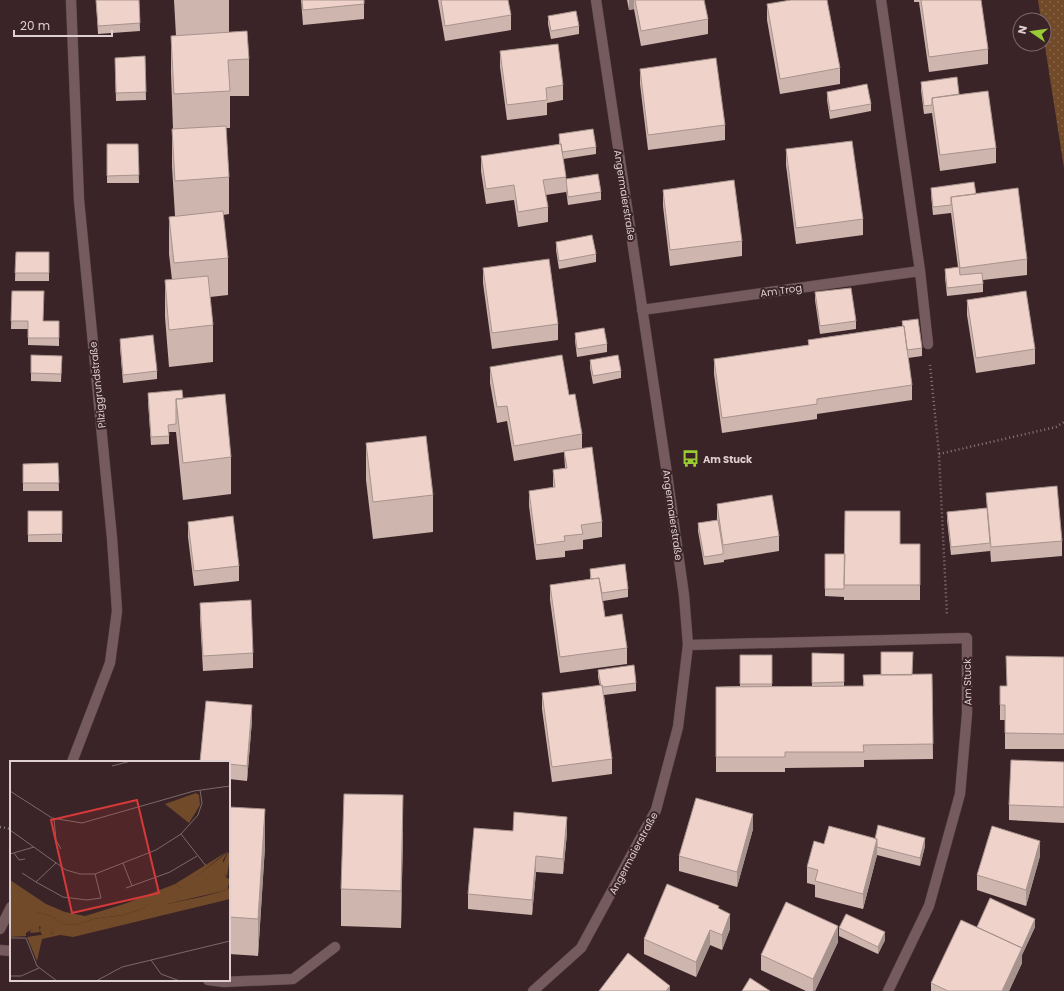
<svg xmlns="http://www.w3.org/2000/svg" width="1064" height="991" font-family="Poppins,sans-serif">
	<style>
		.grass { fill: url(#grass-dots) }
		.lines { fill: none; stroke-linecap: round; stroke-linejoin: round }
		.minor-casing { stroke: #564346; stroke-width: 11 }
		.path { stroke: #8c797b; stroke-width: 2.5; stroke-dasharray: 1 3; stroke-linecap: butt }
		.minor { stroke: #765b5e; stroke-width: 10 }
		.wall { fill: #ceb5ae }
		.shaded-wall { fill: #a7938d }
		.building { fill: #efd2ca; stroke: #a7938d }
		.labels { text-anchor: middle; stroke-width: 4; stroke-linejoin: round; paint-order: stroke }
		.street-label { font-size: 10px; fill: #dfcfd0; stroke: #3a2427 }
		.poi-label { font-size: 10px; font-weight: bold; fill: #dfcfd0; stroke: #3a2427; text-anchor: start }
		.inset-road { fill: none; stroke: #7c686b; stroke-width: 1 }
		.view { fill: #d73939; fill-opacity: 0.15; stroke: #d73939; stroke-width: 2 }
		.inset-edge { fill: none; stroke: #dfcfd0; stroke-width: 2 }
	</style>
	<defs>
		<pattern id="grass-dots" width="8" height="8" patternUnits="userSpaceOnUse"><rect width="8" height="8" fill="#714a2a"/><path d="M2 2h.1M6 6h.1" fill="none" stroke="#856348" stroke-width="1.8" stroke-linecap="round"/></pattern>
	</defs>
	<rect width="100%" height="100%" fill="#3a2427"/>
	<path class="grass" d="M1038,0H1064V168L1044,40V20H1041Z"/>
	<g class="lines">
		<defs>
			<path id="minor" d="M71,0L79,200L112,538L117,611L110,663L72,762
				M881,0L920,271L928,344
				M642,310L920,271
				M688,645L967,638V714L960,794L929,906L888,991
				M0,929L11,907
				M0,950L11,951
				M208,980L224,982L293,979L335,947
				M533,991L581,948L656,810L678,727L688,645L684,595L666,467L596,0"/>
		</defs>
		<use href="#minor" class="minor-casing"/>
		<path class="path" d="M930,365L939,454L947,616
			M939,454L1056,427L1064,422
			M0,827L11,829"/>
		<use href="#minor" class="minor"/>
	</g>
	<path class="wall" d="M96,0H139L140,31L98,34Z
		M174,0H229V32L249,59V96H230V128H226L229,177V214L223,215L228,258V295L210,297L213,325V362L169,367L165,317V280H172L169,254V217L175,216L172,166V129H173L171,73V36H176Z
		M301,0H364V19L303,25Z
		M438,0H508L511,15V30L445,41Z
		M627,0H704L708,19V34L641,46L634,9L629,10Z
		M914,0H981L988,49V64L929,72L919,2H914Z
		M767,4L840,68V84L780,94L767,20Z
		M548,16L579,26V34L551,39L548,24Z
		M500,51L563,85V100L547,103V115L507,120L500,67Z
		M145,56L146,100L116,101L115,58Z
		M640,69L725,125V140L648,150L640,84Z
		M921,82L959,94L996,148V163L940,171L932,113L924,114L921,90Z
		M827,92L871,104V111L830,119L827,100Z
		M559,134L596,147V154L563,159L566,179L601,192V200L568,205L566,190V192L546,195L548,207V222L518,227L514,200L486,204L481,171V156L559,145Z
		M107,144H138L139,183H107Z
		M786,149L863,219V235L796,244L786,165Z
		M931,188L976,194L1027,259V275L983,280V292L947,296L945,277V269L958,267L951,213L933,215L931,195Z
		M663,190L742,241V256L670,266L663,206Z
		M556,242L596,254V262L559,269L556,250Z
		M16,252H49V281H15Z
		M483,268L558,324V340L492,349L483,283Z
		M12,291L43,321H59V346L28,345V329H11Z
		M815,292L856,321V329L820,334L815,300Z
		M967,300L1035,349V364L976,373L967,315Z
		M902,321L922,348V356L908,358L912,385V400L817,414V419L722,433L714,374V359L808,345V340L902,326Z
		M575,333L607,344V352L577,357L575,341Z
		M120,339L157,371V379L123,383L120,347Z
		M31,355L62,356L61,382L31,381Z
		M590,360L621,371V378L593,384L590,368Z
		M490,367L569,395L582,434V448L602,522V537L583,540V549L565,551V557L536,560L529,506V491L553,488V470L565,468L564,452L514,461L507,421L497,423L490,383Z
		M148,393L183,399L231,457V494L183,500L176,432H169V444L151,445L148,401Z
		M366,443L433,495V532L373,539L366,480Z
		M58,463L59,491H23V464Z
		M986,493L1062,541V556L991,562L990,548V551L951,555L947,520V512L987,508Z
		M717,504L779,536V551L724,560V562L704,565L698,531V523L717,520Z
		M28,511H62V542H28Z
		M188,522L239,566V581L194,586L188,537Z
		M900,544H920V600H844V597L825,596V554H845Z
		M590,569L628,589V597L603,601L605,617L627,648V664L560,673L550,600V585L590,579Z
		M200,603L253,653V668L203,671L200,618Z
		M812,653L844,654V686H863V675L932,674L933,759L864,760V767L785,768V772H716V687L740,686V655H772V686H812Z
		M1064,657V749H1005V720H1000V705L1007,686Z
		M598,670L636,683V691L604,695L612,759V774L552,782L542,709V693L600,686L598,677Z
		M206,701L252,720L247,781L229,779V762H200Z
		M1064,762V823L1009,820V805Z
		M229,807L265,846L258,956L229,954Z
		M753,829L737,887L679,871V856Z
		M513,831L567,833L563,874L536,872L532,915L468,909V894Z
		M403,832L401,928L341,926V889Z
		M875,839L925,846L920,866L877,855L863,909L815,897V885L807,883V867L824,844Z
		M1040,856L1026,906L977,890V875Z
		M719,909L730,929L722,950L710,945L696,977L644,954V939Z
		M977,927H1035L1022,955V963L1009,991H931V983Z
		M839,928L885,940L878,954L839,936Z
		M838,942L815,991H806L761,970V955Z"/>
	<path class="shaded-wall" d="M629,0H634V9L629,10Z
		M252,705V720L247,781V766Z
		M403,795V832L401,928V891Z
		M265,809V846L258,956V919Z
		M753,814V829L737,887V872Z
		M567,817V833L563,874V859Z
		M925,838V846L920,866V858Z
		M877,839V855L863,909V894Z
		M1040,841V856L1026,906V890Z
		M536,856V872L532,915V900Z
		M730,914V929L722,950V935Z
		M1035,919V927L1022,955V963L1009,991H1002Z
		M838,926V942L815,991H813V979Z
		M710,930V945L696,977V962Z
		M885,932V940L878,954V947Z
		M670,986V991H666Z"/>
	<path class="building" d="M96,0H139L140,23L98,26Z
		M302,0H364V4L303,10Z
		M441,0H508L511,15L445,26Z
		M635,0H704L708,19L641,31Z
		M791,0H827L840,68L780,79L767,4Z
		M921,0H981L988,49L929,57Z
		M576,11L579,26L551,31L548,16Z
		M247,31L249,59L228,60L230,91L174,94L171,36Z
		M558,44L563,85L546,88L547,100L507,105L500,51Z
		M145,56L146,92L116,93L115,58Z
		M716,58L725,125L648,135L640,69Z
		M957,77L959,94L932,98V105L924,106L921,82Z
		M867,84L871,104L830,111L827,92Z
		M988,91L996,148L940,155L932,98Z
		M226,126L229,177L175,181L172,129Z
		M593,129L596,147L562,152L561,144H560L559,134Z
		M852,141L863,219L796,228L786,149Z
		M107,144H138L139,175L107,176Z
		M561,144L566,177L543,180L548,207L518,212L514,185L486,189L481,156Z
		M598,174L601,192L568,197L566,179Z
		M734,180L742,241L670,250L663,190Z
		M974,182L976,194L951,197V205L933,207L931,188Z
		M1018,188L1027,259L960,268L951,197Z
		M223,211L228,258L174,263L169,217Z
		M592,235L596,254L559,261L556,242Z
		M16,252H49V273H15Z
		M549,259L558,324L492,333L483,268Z
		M959,267L960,275L982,273L983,284L947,288L945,269Z
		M208,276L213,325L169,330L165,280Z
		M851,288L856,321L820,326L815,292Z
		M12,291H44L43,321H59V338H28V321H11Z
		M1026,291L1035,349L976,358L967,300Z
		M918,319L922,348L907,350L904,326H903L902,321Z
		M904,326L912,385L817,399V404L722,418L714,359L809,345L808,340Z
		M604,328L607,344L577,349L575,333Z
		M153,335L157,371L123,375L120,339Z
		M31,355L62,356L61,374L31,373Z
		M562,355L569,395L575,394L582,434L514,446L507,406L497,407L490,367Z
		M618,355L621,371L593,376L590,360Z
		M182,390L183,399H176V424L168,425L169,436L151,437L148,393Z
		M225,394L231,457L183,463L176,399Z
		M426,436L433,495L373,502L366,443Z
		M592,447L602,522L581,525L583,534L564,536L565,541L536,545L529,491L555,487L553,470L567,468L564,451Z
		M58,463L59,483H23V464Z
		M1057,486L1062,541L991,547L986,493Z
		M772,495L779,536L723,545L717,504Z
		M987,508L990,543L951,547L947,512Z
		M28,511H62V534L28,535Z
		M845,511H900V544H920V585H844Z
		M233,516L239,566L194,571L188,522Z
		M718,520L723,550V554L704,557L698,523Z
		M825,554H845L844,589H825Z
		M625,564L628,589L602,593L599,578L591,579L590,569Z
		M599,578L605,617L622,614L627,648L560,657L550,585Z
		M251,600L253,653L203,656L200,603Z
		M881,652H913L912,675H881Z
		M812,653L844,654V682L812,683Z
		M740,655H772V684H740Z
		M1006,656L1064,657V734L1005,733V705H1000V686H1007Z
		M634,665L636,683L603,687L602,685L601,686L598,670Z
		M932,674L933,744L863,745L864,752H785V757H716V687L864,686L863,675Z
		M602,685L612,759L552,767L542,693Z
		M206,701L252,705L247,766L229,764V762H200Z
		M1011,760L1064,762V807L1009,805Z
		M344,794L403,795L401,891L341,889Z
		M696,798L753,814L737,872L679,856Z
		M229,807L265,809L258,919L229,917Z
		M514,812L567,817L563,859L536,856L532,900L468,894L474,828L513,831Z
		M878,825L925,838L920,858L877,847V839H875Z
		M829,826L877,839L863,894L815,881L818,870L807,867L814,841L824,844Z
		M992,826L1040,841L1026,890L977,875Z
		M667,884L719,906L718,908L730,914L722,935L710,930L696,962L644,939Z
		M990,898L1035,919L1022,948L977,927Z
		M786,902L838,926L813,979L761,955Z
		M846,914L885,932L878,947L839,928Z
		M961,920L1022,948L1002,991H948L931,983Z
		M628,953L670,986L666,991H599Z
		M750,978L770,991H742Z"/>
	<defs>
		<symbol id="bus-bare" viewBox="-9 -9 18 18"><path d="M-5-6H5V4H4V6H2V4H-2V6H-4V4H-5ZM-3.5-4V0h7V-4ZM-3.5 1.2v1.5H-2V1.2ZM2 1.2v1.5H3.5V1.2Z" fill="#99cb35" stroke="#3a2427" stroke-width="2.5" paint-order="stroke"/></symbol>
	</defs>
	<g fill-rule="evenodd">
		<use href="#bus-bare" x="678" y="446" width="25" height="25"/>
	</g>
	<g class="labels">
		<g class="street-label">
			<text transform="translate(625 195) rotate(81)" y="4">Angermaierstraße</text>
			<text transform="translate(781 290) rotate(-8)" y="4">Am Trog</text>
			<text transform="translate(97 385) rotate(-96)" y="4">Pilziggrundstraße</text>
			<text transform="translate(673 515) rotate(82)" y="4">Angermaierstraße</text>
			<text transform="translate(967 682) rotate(-91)" y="4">Am Stuck</text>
			<text transform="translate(633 853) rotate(-62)" y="4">Angermaierstraße</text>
		</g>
		<g class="poi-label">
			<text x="703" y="463">Am Stuck</text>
		</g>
	</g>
	<g transform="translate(10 761)">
		<rect width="220" height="220" fill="#3a2427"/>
		<path d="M186,32L189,34L190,44L179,62L155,43ZM218,91L213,99L216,116L220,119L217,129L157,143H139L130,149L113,154L83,158L66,164L53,163L41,155L28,151L23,168L16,172V175L0,176V119L36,143L55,151L75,155L117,142L165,123L171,127Z" fill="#714a2a"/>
		<path d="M218,90L177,123L171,127L165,123ZM218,91L220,95L217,116L212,105ZM220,125V138L63,176L50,174L32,178L27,200L17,176L43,172L29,165L30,171L20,172L28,151L41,155L53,163L66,164L83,158L113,154L130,149L139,143H157L191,136L217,129Z" fill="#714a2a"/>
		<path d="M30 169a6 6 0 1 1 12 0a6 6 0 1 1-12 0Z" fill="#714a2a"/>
		<path class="inset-road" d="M102,5L121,0M0,30L42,57L72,62L184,30L220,25M44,58L46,79L51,88M0,69L56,109L70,113H85L146,89L171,73L188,54L192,42L190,29M171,73L196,105M4,92L9,99L15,98M0,93L24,86M46,102L26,121L53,136L77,139L91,137L85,113M113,102L122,125M12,112L26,121M116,127L160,111L187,95M0,177H16L27,205L47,220M141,199L151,213L170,220M0,215H11L29,207M86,220L112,206L220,180"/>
		<path class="view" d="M127,39L149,132L62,152L41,59Z"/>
		<rect width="220" height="220" class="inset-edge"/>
	</g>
	<g transform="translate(1032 32) rotate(283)"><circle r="19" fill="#3a2427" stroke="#7c686b"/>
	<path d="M0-3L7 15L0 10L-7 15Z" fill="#99cb35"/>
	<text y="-6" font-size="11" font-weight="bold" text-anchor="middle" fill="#dfcfd0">N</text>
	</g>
	<path d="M14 30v6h98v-6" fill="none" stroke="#dfcfd0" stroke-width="2"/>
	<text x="20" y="30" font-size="12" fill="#dfcfd0" stroke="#3a2427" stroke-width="3" paint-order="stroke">20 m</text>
</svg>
